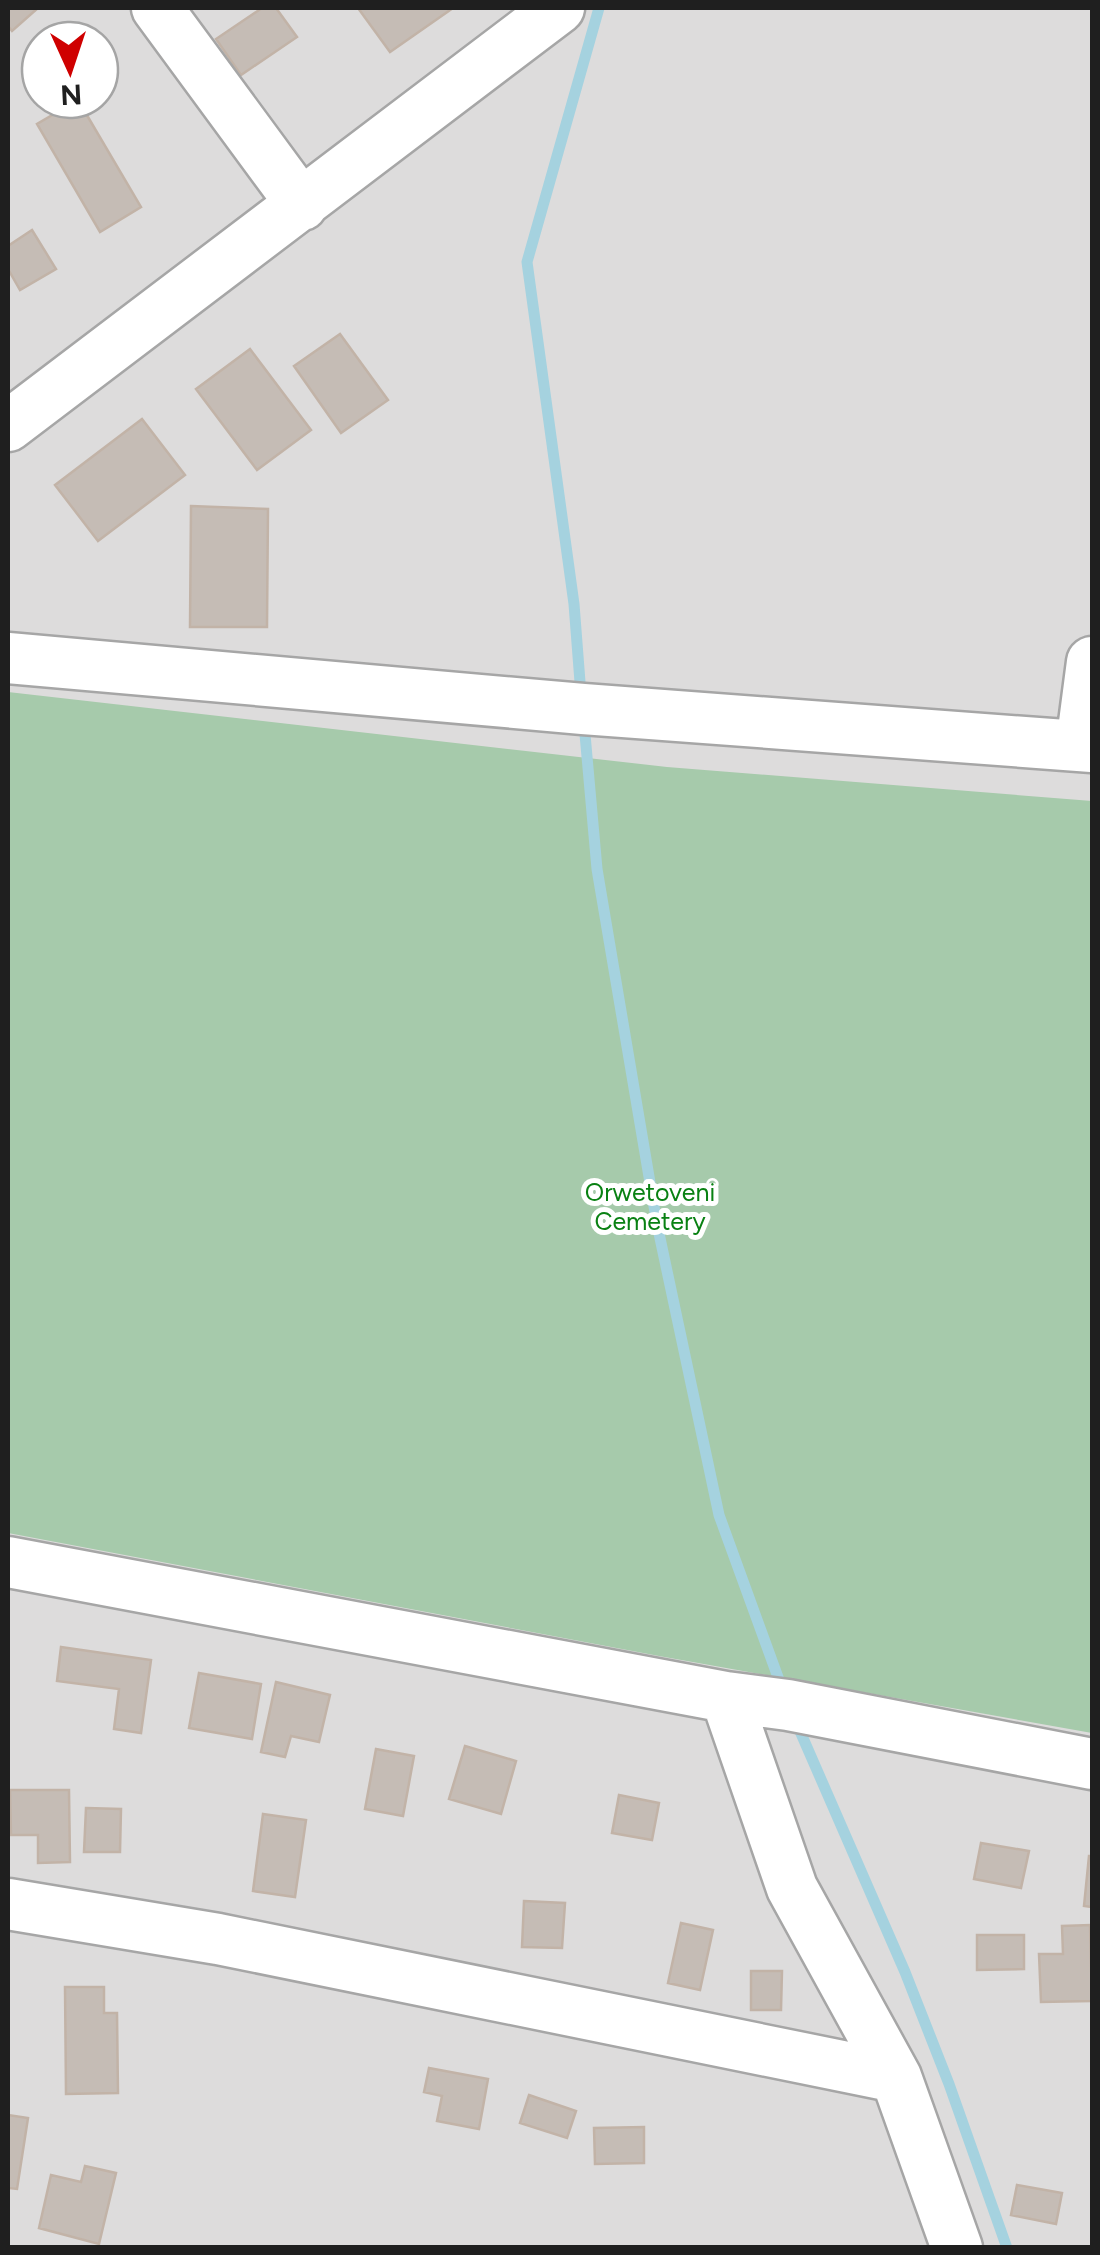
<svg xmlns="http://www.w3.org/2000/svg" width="1100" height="2255" font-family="Figtree,sans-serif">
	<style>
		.residential { fill: #dddcdc; fill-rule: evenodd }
		.cemetery { fill: #a6caab }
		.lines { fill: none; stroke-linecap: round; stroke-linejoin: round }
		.stream { stroke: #a5d2df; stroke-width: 11 }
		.building { fill: #c5bcb5; stroke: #c2b3a7; stroke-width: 2.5 }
		.minor-casing { stroke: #a6a6a6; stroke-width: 55 }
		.minor { stroke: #fff; stroke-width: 50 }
		.labels { text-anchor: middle; stroke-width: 10; stroke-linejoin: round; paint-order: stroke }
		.park-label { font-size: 25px; fill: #098113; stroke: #fff }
	</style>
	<rect width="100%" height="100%" fill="#f0ede5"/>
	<path class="residential" d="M8,8H1092V2247H8ZM40,40H100V100H40Z"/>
	<path class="cemetery" d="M8,692L667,767L1092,801V1733L659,1656L8,1533Z"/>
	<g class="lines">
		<path class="stream" d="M581,695L574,604L527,262L599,8
			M584,723L597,869L657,1224L719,1515L783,1691
			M796,1722L905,1972L949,2084L1007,2248"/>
	</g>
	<path class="building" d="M8,8H38L12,31L8,26Z
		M262,8H276L297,37L241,75L216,39Z
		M358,8H453L390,52Z
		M78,100L141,207L100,232L37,124Z
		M32,230L56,269L20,290L8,269V246Z
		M340,334L388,400L341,433L294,366Z
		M250,349L311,430L257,470L196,389Z
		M142,419L185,475L98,541L55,485Z
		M191,506L268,509L267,627H190Z
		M61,1647L151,1660L141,1733L114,1729L119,1689L57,1681Z
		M199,1673L261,1684L252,1739L189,1728Z
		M276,1682L330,1695L319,1742L291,1736L285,1757L261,1752Z
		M465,1746L516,1761L501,1814L449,1799Z
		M376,1749L414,1756L403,1816L365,1809Z
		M10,1790H69L70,1862L38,1863V1835H11Z
		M619,1795L659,1803L652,1840L612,1833Z
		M86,1808L121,1809L120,1852H84Z
		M263,1814L306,1820L295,1897L253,1891Z
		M981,1843L1029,1851L1021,1888L974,1879Z
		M1089,1856H1092V1907L1084,1906Z
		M524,1901L565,1903L562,1948L522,1947Z
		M681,1923L713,1930L700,1990L668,1983Z
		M1090,1925L1092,2001L1041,2002L1039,1954H1063L1062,1926Z
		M977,1935H1024V1969L977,1970Z
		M751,1971H782L781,2010H751Z
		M65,1987H104V2013H117L118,2093L66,2094Z
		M429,2068L488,2079L479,2129L437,2121L442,2096L424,2092Z
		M529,2095L576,2111L567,2138L520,2123Z
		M8,2115L28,2118L17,2189L8,2188Z
		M644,2127V2163L595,2164L594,2128Z
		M85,2166L116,2173L99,2244L39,2228L51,2175L81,2182Z
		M1017,2185L1062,2193L1056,2224L1011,2215Z"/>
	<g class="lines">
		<defs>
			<path id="minor" d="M157,8L302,205
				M8,426L559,8
				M8,658L583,709L1092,747
				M1081,746L1092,662
				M8,1562L726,1697L788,1705L1092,1764
				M726,1697L792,1888L896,2077L957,2248
				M8,1904L218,1939L896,2077"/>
		</defs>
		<use href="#minor" class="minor-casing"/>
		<use href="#minor" class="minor"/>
	</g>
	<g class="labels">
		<g class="park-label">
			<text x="650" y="1201">Orwetoveni<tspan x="650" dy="29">Cemetery</tspan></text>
		</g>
	</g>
	<rect width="1100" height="2255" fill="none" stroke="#1f1f1f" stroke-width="20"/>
	<g transform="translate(70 70) rotate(177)"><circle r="48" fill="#ffffff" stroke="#a5a5a5" stroke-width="2.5"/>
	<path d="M0-8L18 38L0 25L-18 38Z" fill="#cf0000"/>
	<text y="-15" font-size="28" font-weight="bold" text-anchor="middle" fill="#1f1f1f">N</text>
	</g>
</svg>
